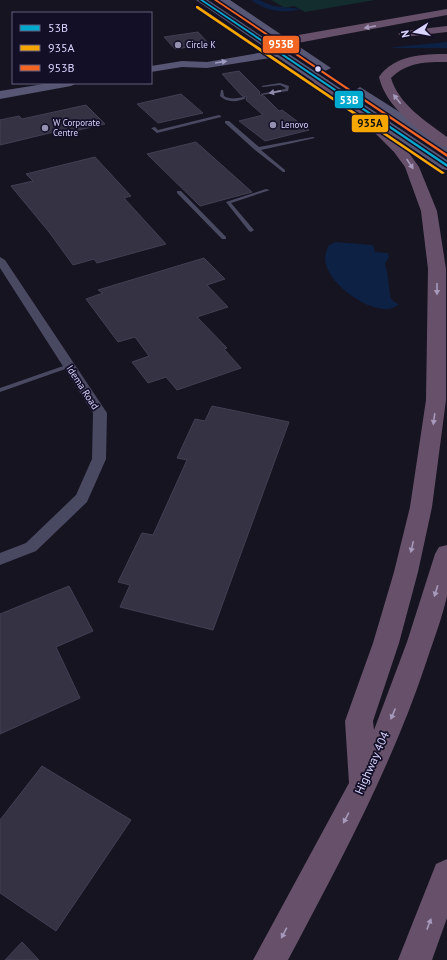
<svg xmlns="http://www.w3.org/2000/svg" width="447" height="960" font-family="'PT Sans',sans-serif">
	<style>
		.green { fill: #132c2d }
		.water { fill: #0d2144 }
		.building { fill: #343243; stroke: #433f54 }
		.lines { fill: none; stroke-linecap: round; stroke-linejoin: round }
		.lane { fill: #4a4962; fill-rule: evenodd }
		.street { fill: #4a4962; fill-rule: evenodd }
		.secondary { fill: #575674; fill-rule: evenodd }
		.highway { fill: #67516a; fill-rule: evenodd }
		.bus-1-casing { stroke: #130f26; stroke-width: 3 }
		.bus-2-casing { stroke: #130f26; stroke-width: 3 }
		.bus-3-casing { stroke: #130f26; stroke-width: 3 }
		.bus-1 { fill: #00a9ce; fill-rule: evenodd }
		.bus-2 { fill: #f7a600; fill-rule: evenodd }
		.bus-3 { fill: #f26522; fill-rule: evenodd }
		.oneway { fill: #a699bc }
		.oneway2 { fill: #9e9bc0 }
		.oneway3 { fill: #928eb0 }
		.poi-dot { fill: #9591b1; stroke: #130f26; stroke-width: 1.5 }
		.bus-dot { fill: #d9d4ff; stroke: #130f26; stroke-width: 1.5 }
		.labels { text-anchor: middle; stroke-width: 3.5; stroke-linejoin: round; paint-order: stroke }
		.far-poi-label { font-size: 9px; fill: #d9d4ff; stroke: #130f26; text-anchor: start }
		.street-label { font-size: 10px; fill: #d9d4ff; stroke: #130f26 }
		.near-street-label { font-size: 12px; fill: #d9d4ff; stroke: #130f26 }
		.line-badge { stroke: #130f26; stroke-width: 1.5 }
		.badge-label { font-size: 11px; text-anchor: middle; font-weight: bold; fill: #fff }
		.pale-badge-label { font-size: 11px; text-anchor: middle; font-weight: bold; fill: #111 }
	</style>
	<rect width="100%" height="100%" fill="#161421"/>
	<path class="green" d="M271,0H375L305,12L294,6L285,8Z"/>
	<path class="water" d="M251,0H259L273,6L301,9C282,14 266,11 251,0Z
		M447,42V48H391L395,47Z
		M335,242L373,245L375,252L388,253L389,257L385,264C389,276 388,286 391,299L399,305C396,306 391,309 388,309C366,311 325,282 325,258C325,255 327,250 328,246Z"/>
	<path class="building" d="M198,32L209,44L175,49L164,37Z
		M239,71L260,92L259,95L264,96L279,111L282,110L309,130L265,141L239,121L263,115L246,100L247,97L242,96L222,74Z
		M181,94L203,113L158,123L137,104Z
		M86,105L105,124L57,135L54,132L0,145V120L19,116L22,119Z
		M196,142L252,192L200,206L147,154Z
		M95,157L131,196L124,198L166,244L97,263L94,259L73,265L49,232L11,186L33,181L26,174Z
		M204,258L225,279L207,285L228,307L197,317L227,348L224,349L241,368L177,390L166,377L148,383L132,362L149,356L135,337L118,342L86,299L103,293L98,290Z
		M212,406L289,422L213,630L120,607L130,585L118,582L142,533L153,535L187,460L177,458L195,419L205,421Z
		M69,586L93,631L56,647L80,698L0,734V614Z
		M42,766L131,820L56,931L0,893V820Z
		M22,942L39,960H5Z"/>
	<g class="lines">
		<path class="lane" d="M280,83L289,86L288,91L262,95L260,94L285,89L286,88L280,85L263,87L261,86Z
			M221,90H223L224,96C230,100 237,98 244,97L246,98C238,102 227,103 220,96Z
			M219,115L221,116V117L157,133L151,128L155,127L158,130Z
			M225,121H229L259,147L313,137L315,138L261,150L285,170V172H283L255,150L225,123Z
			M266,189L270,190L231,203L254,230L251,232L249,231L226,202Z
			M177,191H181L226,237V239H222L177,193Z
			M69,364L72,366L71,367L0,392V388Z"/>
		<path class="street" d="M0,257L5,260L107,413L106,459L87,502L36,551L0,565V553L26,543L76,495L92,459L93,413L0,268Z"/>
		<path class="secondary" d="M196,0H208L281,49L289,50L290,52L289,54L447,160V170L442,169L277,57L207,68L182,67L151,72V66L182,61L207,62L270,51Z
			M218,0H230L331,68L325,71L321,70Z
			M50,83H77L71,86L0,99V91Z
			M360,87L447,142V152L442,151L356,93L354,91Z"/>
		<path class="highway" d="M447,9V15L287,45L281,41L287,37Z
			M447,26V32L404,37L398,34L404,31Z
			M447,54V62C426,62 407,62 391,78C399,105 426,121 447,137V148C440,146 434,141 428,137C408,121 385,103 379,77C394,55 423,54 447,54Z
			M319,77L323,78L386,128L404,146L419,167L437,211L446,269V400L432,507L418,572L399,643L373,721L374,730L407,642L435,554L439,547L447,545C447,561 447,581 447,596C442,618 434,639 427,660C392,766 340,862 288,960H253L349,783L345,721L373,643L394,572L410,507L426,400L428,269L421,211L405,167L394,152L376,134L315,84L313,81Z
			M447,859V918L432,960H398L436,864Z"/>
		<defs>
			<path id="bus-1" d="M200,0H203L447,164V167Z"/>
			<path id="bus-2" d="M196,6H198L445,173L442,174L196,8Z"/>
			<path id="bus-3" d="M214,0H217L447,154V157Z"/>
		</defs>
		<use href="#bus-1" class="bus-1-casing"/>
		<use href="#bus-2" class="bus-2-casing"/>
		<use href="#bus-3" class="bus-3-casing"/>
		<use href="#bus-1" class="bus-1"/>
		<use href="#bus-2" class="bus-2"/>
		<use href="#bus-3" class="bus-3"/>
	</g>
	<defs><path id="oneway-solid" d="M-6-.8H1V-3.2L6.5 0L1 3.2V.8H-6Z"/></defs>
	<g class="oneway">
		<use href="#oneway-solid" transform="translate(370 27) rotate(169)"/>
		<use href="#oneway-solid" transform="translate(397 99) rotate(-129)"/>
		<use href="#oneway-solid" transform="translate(410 164) rotate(56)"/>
		<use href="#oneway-solid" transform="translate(437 289) rotate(90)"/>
		<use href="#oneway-solid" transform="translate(434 419) rotate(98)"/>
		<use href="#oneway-solid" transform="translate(412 547) rotate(103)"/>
		<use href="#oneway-solid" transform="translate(436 591) rotate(107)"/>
		<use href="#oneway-solid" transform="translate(393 714) rotate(113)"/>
		<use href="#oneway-solid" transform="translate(346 818) rotate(118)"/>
		<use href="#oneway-solid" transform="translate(429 924) rotate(-69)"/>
		<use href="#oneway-solid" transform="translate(284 933) rotate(118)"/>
	</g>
	<use class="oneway2" href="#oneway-solid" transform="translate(221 62) rotate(-9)"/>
	<use class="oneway3" href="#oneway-solid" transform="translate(275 92) rotate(169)"/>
	<g class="poi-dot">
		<circle cx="178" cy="45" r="4"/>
		<circle cx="273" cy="125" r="4"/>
		<circle cx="45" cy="128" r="4"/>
	</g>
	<circle class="bus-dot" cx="318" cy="69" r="3.5"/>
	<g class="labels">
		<g class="far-poi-label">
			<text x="186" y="48">Circle K</text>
			<text x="53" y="126">W Corporate<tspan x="53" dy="10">Centre</tspan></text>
			<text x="281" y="128">Lenovo</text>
		</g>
		<g class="street-label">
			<text transform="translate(83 387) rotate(57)" y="4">Idema Road</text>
		</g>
		<g class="near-street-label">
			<text transform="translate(372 763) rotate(-66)" y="4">Highway 404</text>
		</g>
	</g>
	<g class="line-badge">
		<rect x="262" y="35" width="38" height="19" rx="4" fill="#f26522"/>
		<rect x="334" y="90" width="30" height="19" rx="4" fill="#00a9ce"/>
		<rect x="351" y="114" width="38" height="19" rx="4" fill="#f7a600"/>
	</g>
	<g class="badge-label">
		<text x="281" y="48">953B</text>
		<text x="349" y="104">53B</text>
	</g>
	<g class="pale-badge-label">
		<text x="370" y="127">935A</text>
	</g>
	<rect x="12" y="12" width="140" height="72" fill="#130f26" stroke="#625e7d"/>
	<rect x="20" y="25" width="20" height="6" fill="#00a9ce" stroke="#625e7d"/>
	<text x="48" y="32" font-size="12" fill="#d9d4ff">53B</text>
	<rect x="20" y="45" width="20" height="6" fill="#f7a600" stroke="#625e7d"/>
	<text x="48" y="52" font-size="12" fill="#d9d4ff">935A</text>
	<rect x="20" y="65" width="20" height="6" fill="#f26522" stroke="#625e7d"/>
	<text x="48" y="72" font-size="12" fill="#d9d4ff">953B</text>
	<g transform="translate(415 32) rotate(259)" stroke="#130f26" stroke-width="3" paint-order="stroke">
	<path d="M0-3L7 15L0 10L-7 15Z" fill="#d9d4ff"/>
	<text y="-6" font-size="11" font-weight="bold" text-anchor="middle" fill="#d9d4ff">N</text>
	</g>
</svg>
